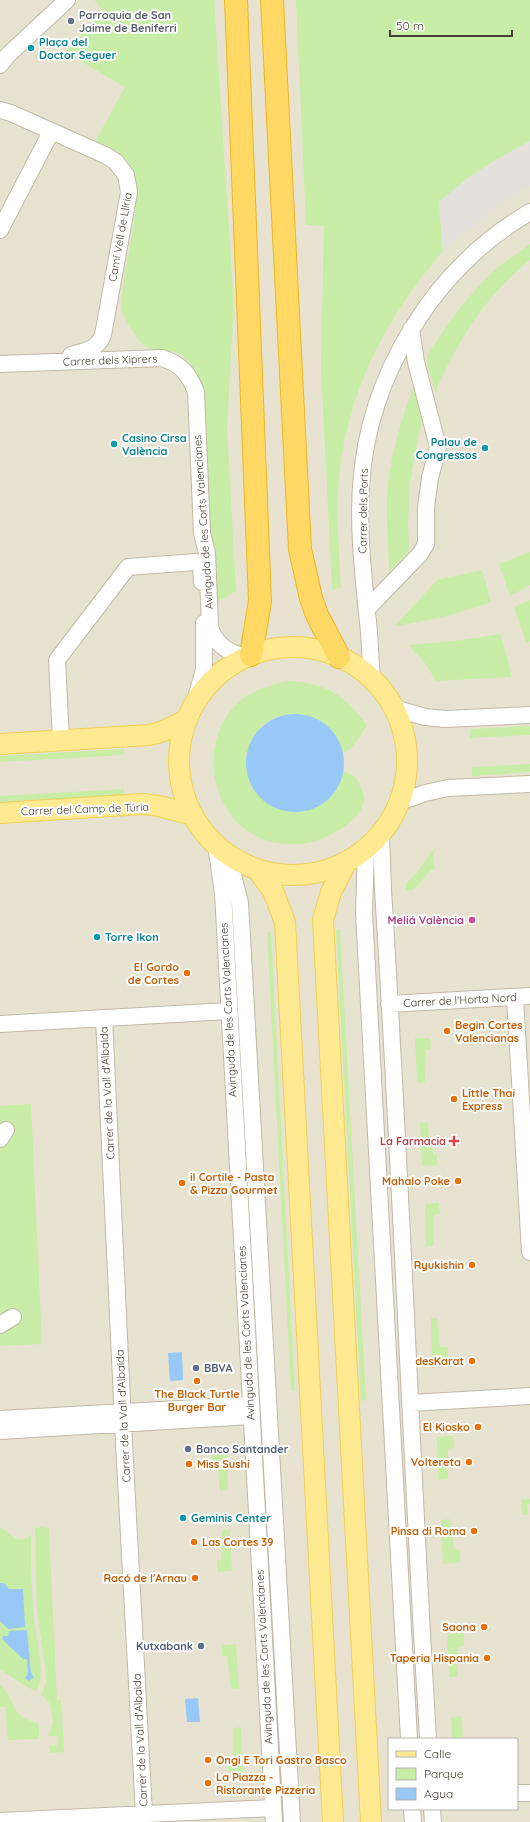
<svg xmlns="http://www.w3.org/2000/svg" width="530" height="1822" font-family="Quicksand,sans-serif">
	<style>
		.residential { fill: #e8e3d1; fill-rule: evenodd }
		.green { fill: #c7eda7 }
		.parking { fill: #e4e1dc }
		.water { fill: #98c8f8 }
		.lines { fill: none; stroke-linecap: round; stroke-linejoin: round }
		.minor-casing { stroke: #c0b9a5; stroke-width: 18 }
		.major-casing { stroke: #f0cf55; stroke-width: 22 }
		.highway-casing { stroke: #eeb523; stroke-width: 24 }
		.minor { stroke: #fff; stroke-width: 16 }
		.major { stroke: #ffe991; stroke-width: 20 }
		.highway { stroke: #ffd963; stroke-width: 22 }
		.worship-dot { fill: #6b7280; stroke: #fff; stroke-width: 1.5 }
		.culture-dot { fill: #0f9aa8; stroke: #fff; stroke-width: 1.5 }
		.hotel-dot { fill: #d1479c; stroke: #fff; stroke-width: 1.5 }
		.food-dot { fill: #e8710a; stroke: #fff; stroke-width: 1.5 }
		.health-dot { fill: #e0444e; stroke: #fff; stroke-width: 1.5 }
		.service-dot { fill: #5c6f8a; stroke: #fff; stroke-width: 1.5 }
		.labels { text-anchor: middle; stroke-width: 4; stroke-linejoin: round; paint-order: stroke }
		.worship-label { font-size: 11px; font-weight: bold; fill: #5b616d; stroke: #fff; text-anchor: start }
		.culture-label { font-size: 11px; font-weight: bold; fill: #0d838f; stroke: #fff; text-anchor: start }
		.street-label { font-size: 11px; fill: #464033; stroke: #fff }
		.hotel-label { font-size: 11px; font-weight: bold; fill: #b23c85; stroke: #fff; text-anchor: end }
		.food-label { font-size: 11px; font-weight: bold; fill: #c56008; stroke: #fff; text-anchor: end }
		.health-label { font-size: 11px; font-weight: bold; fill: #be3a42; stroke: #fff; text-anchor: end }
		.service-label { font-size: 11px; font-weight: bold; fill: #4e5e75; stroke: #fff; text-anchor: start }
	</style>
	<rect width="100%" height="100%" fill="#f4f0e3"/>
	<path class="residential" d="M0,0H530V1822H0ZM389,1739H517V1809H389Z"/>
	<path class="green" d="M94,0H214L233,291V319L227,427L236,591L213,604L200,381C195,368 185,352 169,351C163,350 154,350 148,348C139,344 125,321 122,311C120,301 123,285 125,275C129,248 146,184 128,162C120,151 106,147 95,142L125,87L65,52L104,10Z
		M296,0H530V141C496,159 468,178 439,202L443,251C387,316 347,391 339,479C336,515 339,552 341,588L332,589L321,368L324,226L306,225Z
		M530,244V260C484,297 459,339 435,392L426,358C446,325 467,296 495,270C506,261 519,253 530,244Z
		M415,383L424,418L419,433L410,482L408,524L409,550L389,572C389,547 386,523 387,498C389,458 401,420 415,383Z
		M530,552V585L510,596L499,564Z
		M482,570L491,602C459,614 428,621 395,626L437,580Z
		M530,600V642H526L514,607Z
		M501,634L512,677L436,681L425,663L408,645L455,641Z
		M289,681C327,684 344,694 367,725C360,737 355,746 343,754L340,743L306,715L290,714L275,717L261,726L246,754V770L251,785L338,787L344,771C353,774 357,778 361,787C362,790 364,795 364,798C365,821 326,839 308,843C290,846 267,843 252,834C207,807 200,737 239,702C254,689 271,685 289,681Z
		M530,726V735L470,738V729Z
		M124,749V755L0,762V756Z
		M530,764V772L472,776V767Z
		M124,789V796L0,802V796Z
		M435,847L433,859L435,870H431L414,890H406V883L417,873Z
		M340,929L366,1400H365L361,1401L336,930Z
		M247,932H251L275,1374Z
		M267,932H271L295,1391H291Z
		M415,1038H430L431,1050H426L425,1082L417,1083Z
		M31,1104L42,1344L0,1346V1106Z
		M420,1123H428L429,1140H425V1142L421,1143Z
		M431,1144L434,1155H437V1165L422,1166L421,1145Z
		M439,1203L440,1214H434V1246H426L425,1204Z
		M431,1318H437L440,1347H448V1360L432,1361Z
		M453,1436L454,1448L448,1449V1479L438,1480L437,1437Z
		M227,1448L228,1490L220,1491L217,1461H212L211,1449Z
		M530,1499V1504H527L528,1515H522L521,1500Z
		M450,1519L454,1549H460V1563L443,1564L441,1520Z
		M0,1527C10,1533 20,1548 31,1534C31,1559 31,1584 33,1608C34,1629 47,1673 37,1691C22,1687 14,1676 0,1670Z
		M43,1527L49,1529L57,1700H61L64,1752L50,1753L49,1746L58,1745V1736H49L53,1722L50,1704L41,1694L46,1684V1673L37,1612L35,1528Z
		M222,1530H230L232,1571L217,1572V1560H221Z
		M464,1633V1646L458,1647V1677H449L447,1634Z
		M236,1644L239,1689H231L227,1656H222V1645Z
		M0,1685C10,1693 11,1705 19,1714C25,1720 32,1721 39,1725V1739L8,1740L5,1707H0Z
		M461,1716L463,1739H452L451,1717Z
		M241,1727L243,1772H228V1761L233,1760L234,1728Z"/>
	<path class="parking" d="M530,141V186L514,194L458,237L443,251L439,202L466,179L497,159Z"/>
	<path class="water" d="M246 763a49 49 0 1 1 98 0a49 49 0 1 1-98 0Z
		M182,1352L183,1380L170,1381L168,1353Z
		M0,1583H4L9,1589H23L25,1627L8,1629L0,1621Z
		M27,1630L31,1673L34,1677L29,1681L25,1678L28,1673L27,1659H23L2,1639L3,1636H8L9,1631Z
		M198,1698L200,1722H187L185,1699Z"/>
	<g class="lines">
		<defs>
			<path id="minor" d="M0,65L8,55L67,0
				M0,110L11,113L107,156L116,162L126,175L129,192L103,335C97,350 85,351 71,355
				M0,230L51,132
				M0,364L162,358C181,364 189,374 196,392L202,533L207,553L210,627C215,645 232,656 249,656
				M367,609L420,554L426,544V507L430,478L438,447L416,362L411,329
				M372,679C370,657 370,634 367,613C363,571 358,528 361,486C368,375 434,268 530,212
				M195,702L204,669V623
				M394,708L425,717L445,719L530,715
				M61,741L57,660L128,567L195,562L201,566L202,582
				M400,802L425,793L448,788L530,784
				M381,834L383,890C401,1173 411,1456 428,1739
				M216,845L223,893L274,1822
				M366,849L364,913L409,1739
				M228,855L240,903L292,1822
				M515,997L530,1252
				M389,1004L530,996
				M104,1018L124,1443L144,1814
				M0,1024L228,1011
				M0,1139L6,1130
				M0,1325L13,1317
				M410,1403L530,1396
				M0,1419L250,1405
				M0,1431L251,1416
				M517,1793H530
				M412,1809L413,1822
				M432,1809L433,1822
				M0,1821L273,1808"/>
			<path id="major" d="M179 761a114 114 0 1 1 228 0a114 114 0 1 1-228 0Z
				M0,744L149,735L161,732L187,720
				M0,813L143,804L159,806L193,815
				M346,863L331,892L323,920L371,1822
				M257,869L273,891L285,922L333,1822"/>
			<path id="highway" d="M236,0L260,601L251,655
				M272,0L300,549L311,598L317,615L339,657"/>
		</defs>
		<use href="#minor" class="minor-casing"/>
		<use href="#major" class="major-casing"/>
		<use href="#highway" class="highway-casing"/>
		<use href="#minor" class="minor"/>
		<use href="#major" class="major"/>
		<use href="#highway" class="highway"/>
	</g>
	<circle class="worship-dot" cx="71" cy="21" r="4"/>
	<g class="culture-dot">
		<circle cx="31" cy="48" r="4"/>
		<circle cx="114" cy="444" r="4"/>
		<circle cx="485" cy="448" r="4"/>
		<circle cx="97" cy="937" r="4"/>
		<circle cx="183" cy="1518" r="4"/>
	</g>
	<circle class="hotel-dot" cx="472" cy="920" r="4"/>
	<g class="food-dot">
		<circle cx="187" cy="973" r="4"/>
		<circle cx="447" cy="1031" r="4"/>
		<circle cx="454" cy="1099" r="4"/>
		<circle cx="458" cy="1181" r="4"/>
		<circle cx="182" cy="1183" r="4"/>
		<circle cx="472" cy="1265" r="4"/>
		<circle cx="472" cy="1361" r="4"/>
		<circle cx="197" cy="1381" r="4"/>
		<circle cx="478" cy="1427" r="4"/>
		<circle cx="469" cy="1462" r="4"/>
		<circle cx="189" cy="1464" r="4"/>
		<circle cx="474" cy="1531" r="4"/>
		<circle cx="194" cy="1542" r="4"/>
		<circle cx="195" cy="1578" r="4"/>
		<circle cx="484" cy="1627" r="4"/>
		<circle cx="487" cy="1658" r="4"/>
		<circle cx="208" cy="1760" r="4"/>
		<circle cx="208" cy="1783" r="4"/>
	</g>
	<path class="health-dot" d="M452 1135h4v4h4v4h-4v4h-4v-4h-4v-4h4z"/>
	<g class="service-dot">
		<circle cx="196" cy="1368" r="4"/>
		<circle cx="188" cy="1449" r="4"/>
		<circle cx="201" cy="1646" r="4"/>
	</g>
	<g class="labels">
		<g class="worship-label">
			<text x="79" y="19">Parroquia de San<tspan x="79" dy="13">Jaime de Beniferri</tspan></text>
		</g>
		<g class="culture-label">
			<text x="39" y="46">Plaça del<tspan x="39" dy="13">Doctor Seguer</tspan></text>
			<text x="122" y="442">Casino Cirsa<tspan x="122" dy="13">València</tspan></text>
			<text x="477" y="446" text-anchor="end">Palau de<tspan x="477" dy="13">Congressos</tspan></text>
			<text x="105" y="941">Torre Ikon</text>
			<text x="191" y="1522">Geminis Center</text>
		</g>
		<g class="street-label">
			<text transform="translate(120 237) rotate(-80)" y="4">Camí Vell de Llíria</text>
			<text transform="translate(110 360) rotate(-2)" y="4">Carrer dels Xiprers</text>
			<text transform="translate(363 511) rotate(-89)" y="4">Carrer dels Ports</text>
			<text transform="translate(203 522) rotate(-94)" y="4">Avinguda de les Corts Valencianes</text>
			<text transform="translate(85 809) rotate(-2)" y="4">Carrer del Camp de Túria</text>
			<text transform="translate(460 1000) rotate(-3)" y="4">Carrer de l'Horta Nord</text>
			<text transform="translate(228 1010) rotate(-93)" y="4">Avinguda de les Corts Valencianes</text>
			<text transform="translate(107 1093) rotate(-93)" y="4">Carrer de la Vall d'Albaida</text>
			<text transform="translate(246 1333) rotate(-93)" y="4">Avinguda de les Corts Valencianes</text>
			<text transform="translate(123 1416) rotate(-93)" y="4">Carrer de la Vall d'Albaida</text>
			<text transform="translate(264 1657) rotate(-93)" y="4">Avinguda de les Corts Valencianes</text>
			<text transform="translate(140 1740) rotate(-93)" y="4">Carrer de la Vall d'Albaida</text>
		</g>
		<g class="hotel-label">
			<text x="464" y="924">Meliá València</text>
		</g>
		<g class="food-label">
			<text x="179" y="971">El Gordo<tspan x="179" dy="13">de Cortes</tspan></text>
			<text x="455" y="1029" text-anchor="start">Begin Cortes<tspan x="455" dy="13">Valencianas</tspan></text>
			<text x="462" y="1097" text-anchor="start">Little Thai<tspan x="462" dy="13">Express</tspan></text>
			<text x="190" y="1181" text-anchor="start">il Cortile - Pasta<tspan x="190" dy="13">&amp; Pizza Gourmet</tspan></text>
			<text x="450" y="1185">Mahalo Poke</text>
			<text x="464" y="1269">Ryukishin</text>
			<text x="464" y="1365">desKarat</text>
			<text x="197" y="1398" text-anchor="middle">The Black Turtle<tspan x="197" dy="13">Burger Bar</tspan></text>
			<text x="470" y="1431">El Kiosko</text>
			<text x="461" y="1466">Voltereta</text>
			<text x="197" y="1468" text-anchor="start">Miss Sushi</text>
			<text x="466" y="1535">Pinsa di Roma</text>
			<text x="202" y="1546" text-anchor="start">Las Cortes 39</text>
			<text x="187" y="1582">Racó de l'Arnau</text>
			<text x="476" y="1631">Saona</text>
			<text x="479" y="1662">Taperia Hispania</text>
			<text x="216" y="1764" text-anchor="start">Ongi E Tori Gastro Basco</text>
			<text x="216" y="1781" text-anchor="start">La Piazza -<tspan x="216" dy="13">Ristorante Pizzeria</tspan></text>
		</g>
		<g class="health-label">
			<text x="446" y="1145">La Farmacia</text>
		</g>
		<g class="service-label">
			<text x="204" y="1372">BBVA</text>
			<text x="196" y="1453">Banco Santander</text>
			<text x="193" y="1650" text-anchor="end">Kutxabank</text>
		</g>
	</g>
	<rect x="388" y="1738" width="130" height="72" fill="#ffffff" stroke="#b5b3ad"/>
	<rect x="396" y="1751" width="20" height="6" fill="#ffe991" stroke="#b5b3ad"/>
	<text x="424" y="1758" font-size="12" fill="#464033">Calle</text>
	<rect x="396" y="1768" width="20" height="12" fill="#c7eda7" stroke="#b5b3ad"/>
	<text x="424" y="1778" font-size="12" fill="#464033">Parque</text>
	<rect x="396" y="1788" width="20" height="12" fill="#98c8f8" stroke="#b5b3ad"/>
	<text x="424" y="1798" font-size="12" fill="#464033">Agua</text>
	<path d="M390 30v6h122v-6" fill="none" stroke="#464033" stroke-width="2"/>
	<text x="396" y="30" font-size="12" fill="#464033" stroke="#ffffff" stroke-width="3" paint-order="stroke">50 m</text>
</svg>
